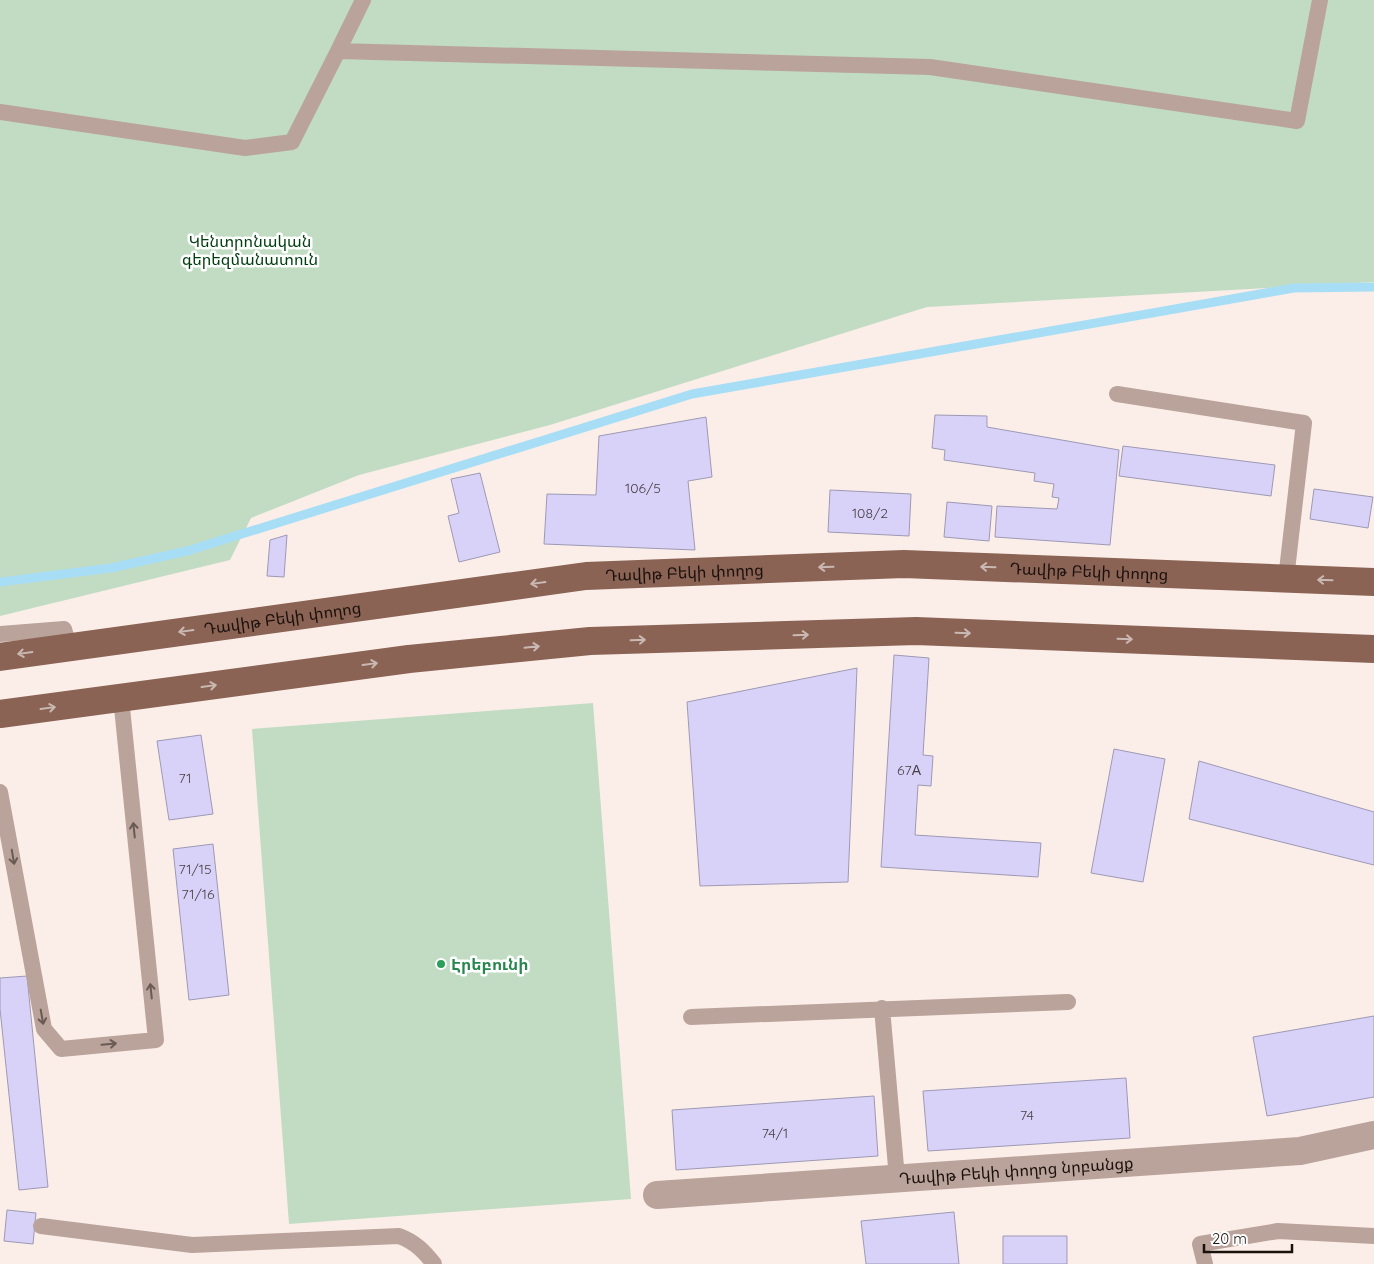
<svg xmlns="http://www.w3.org/2000/svg" width="1374" height="1264" font-family="Quicksand,'Noto Sans Armenian',sans-serif">
	<style>
		.green { fill: #c2dcc3 }
		.lines { fill: none; stroke-linecap: round; stroke-linejoin: round }
		.stream { stroke: #a7def5; stroke-width: 9 }
		.building { fill: #d9d2f8; stroke: #9d99b4 }
		.service { stroke: #baa39b; stroke-width: 16 }
		.minor { stroke: #baa39b; stroke-width: 28 }
		.primary { stroke: #8a6355; stroke-width: 28 }
		.oneway { stroke: #cab9b2 }
		.oneway2 { stroke: #6a5a54 }
		.leisure-dot { fill: #2e9e5b; stroke: #fff; stroke-width: 2 }
		.labels { text-anchor: middle; stroke-width: 5; stroke-linejoin: round; paint-order: stroke }
		.number-label { font-size: 14px; fill: #4a4147 }
		.park-label { font-size: 16px; fill: #013e0f; stroke: #fff }
		.street-label { font-size: 16px; fill: #1b110c; stroke: #fff }
		.leisure-label { font-size: 16px; font-weight: bold; fill: #27864d; stroke: #fff; text-anchor: start }
	</style>
	<rect width="100%" height="100%" fill="#fbeee9"/>
	<path class="green" d="M0,0H1374V282L927,307L550,425L359,475L251,518L230,560L0,616Z
		M593,703L631,1199L289,1224L252,729Z"/>
	<g class="lines">
		<path class="stream" d="M0,582L111,568L187,551L692,394L1294,288L1374,287"/>
	</g>
	<path class="building" d="M935,415L987,416V427L1119,450L1110,545L995,537L997,506L1057,509L1059,498L1052,497L1054,484L1034,481L1035,473L944,460L945,450L932,448Z
		M706,417L712,477L688,481L695,550L544,544L547,494L596,495L599,436Z
		M1123,446L1275,465L1271,496L1119,476Z
		M480,473L500,552L459,562L448,516L459,513L451,479Z
		M1314,489L1373,497L1368,528L1310,519Z
		M830,490L911,494L909,536L828,532Z
		M947,502L992,506L989,541L944,537Z
		M287,535L284,577L267,576L270,540Z
		M894,655L929,658L923,755L933,756L931,786L918,785L915,835L1041,843L1038,877L881,867Z
		M857,668L848,882L700,886L687,702Z
		M201,735L213,814L169,820L157,741Z
		M1114,749L1165,759L1143,882L1091,873Z
		M1199,761L1374,812V865L1189,819Z
		M213,844L229,995L189,1000L173,849Z
		M27,976L48,1187L19,1190L0,1009V978Z
		M1374,1016V1097L1267,1116L1253,1037Z
		M1126,1078L1130,1138L928,1151L923,1091Z
		M874,1096L878,1156L676,1170L672,1110Z
		M7,1210L36,1213L33,1244L4,1241Z
		M954,1212L959,1264H866L861,1221Z
		M1003,1236H1067V1264H1003Z"/>
	<g class="lines">
		<path class="service" d="M338,51L363,0
			M0,112L245,148L292,142L338,51L930,67L1297,121L1320,0
			M1117,394L1304,423L1286,579
			M0,634L64,629L69,647
			M0,792L44,1029L61,1049L156,1040L121,698
			M882,1008L897,1178
			M691,1017L1068,1002
			M41,1226L192,1245L399,1236C415,1242 424,1251 434,1264
			M1205,1264L1200,1244L1278,1231L1374,1236"/>
		<path class="minor" id="s1" d="M657,1195L1300,1151L1374,1135"/>
		<g class="primary">
			<path id="s2" d="M0,657L586,576L904,564L1374,582"/>
			<path d="M0,714L409,659L590,641L916,631L1374,649"/>
		</g>
	</g>
	<defs><path id="oneway-shaft" d="M-6 0H5M1.5-3L5.5 0L1.5 3" fill="none" stroke-width="1.6" stroke-linecap="round" stroke-linejoin="round" transform="scale(1.25)"/></defs>
	<g class="oneway">
		<use href="#oneway-shaft" transform="translate(826 567) rotate(178)"/>
		<use href="#oneway-shaft" transform="translate(988 567) rotate(-178)"/>
		<use href="#oneway-shaft" transform="translate(1325 580) rotate(-178)"/>
		<use href="#oneway-shaft" transform="translate(538 583) rotate(172)"/>
		<use href="#oneway-shaft" transform="translate(186 631) rotate(172)"/>
		<use href="#oneway-shaft" transform="translate(963 633) rotate(2)"/>
		<use href="#oneway-shaft" transform="translate(801 635) rotate(-2)"/>
		<use href="#oneway-shaft" transform="translate(1125 639) rotate(2)"/>
		<use href="#oneway-shaft" transform="translate(638 640) rotate(-2)"/>
		<use href="#oneway-shaft" transform="translate(532 647) rotate(-6)"/>
		<use href="#oneway-shaft" transform="translate(25 653) rotate(172)"/>
		<use href="#oneway-shaft" transform="translate(370 664) rotate(-8)"/>
		<use href="#oneway-shaft" transform="translate(209 686) rotate(-8)"/>
		<use href="#oneway-shaft" transform="translate(48 708) rotate(-8)"/>
	</g>
	<g class="oneway2">
		<use href="#oneway-shaft" transform="translate(134 830) rotate(-96)"/>
		<use href="#oneway-shaft" transform="translate(13 857) rotate(80)"/>
		<use href="#oneway-shaft" transform="translate(151 991) rotate(-96)"/>
		<use href="#oneway-shaft" transform="translate(42 1017) rotate(80)"/>
		<use href="#oneway-shaft" transform="translate(109 1044) rotate(-5)"/>
	</g>
	<circle class="leisure-dot" cx="441" cy="964" r="5"/>
	<g class="labels">
		<g class="number-label">
			<text x="643" y="493">106/5</text>
			<text x="870" y="518">108/2</text>
			<text x="909" y="775">67А</text>
			<text x="185" y="783">71</text>
			<text x="195" y="874">71/15</text>
			<text x="198" y="899">71/16</text>
			<text x="1027" y="1120">74</text>
			<text x="775" y="1138">74/1</text>
		</g>
		<g class="park-label">
			<text x="250" y="247">Կենտրոնական<tspan x="250" dy="18">գերեզմանատուն</tspan></text>
		</g>
		<g class="street-label">
			<text dy="6" stroke="none"><textPath href="#s2" startOffset="1095">Դավիթ Բեկի փողոց</textPath></text>
			<text dy="6" stroke="none"><textPath href="#s2" startOffset="690">Դավիթ Բեկի փողոց</textPath></text>
			<text dy="6" stroke="none"><textPath href="#s2" startOffset="285">Դավիթ Բեկի փողոց</textPath></text>
			<text dy="6" stroke="none"><textPath href="#s1" startOffset="360">Դավիթ Բեկի փողոց նրբանցք</textPath></text>
		</g>
		<g class="leisure-label">
			<text x="451" y="970">Էրեբունի</text>
		</g>
	</g>
	<path d="M1204 1244v8h88v-8" fill="none" stroke="#1b110c" stroke-width="2.5"/>
	<text x="1212" y="1244" font-size="15" fill="#1b110c" stroke="#ffffff" stroke-width="4" paint-order="stroke">20 m</text>
</svg>
